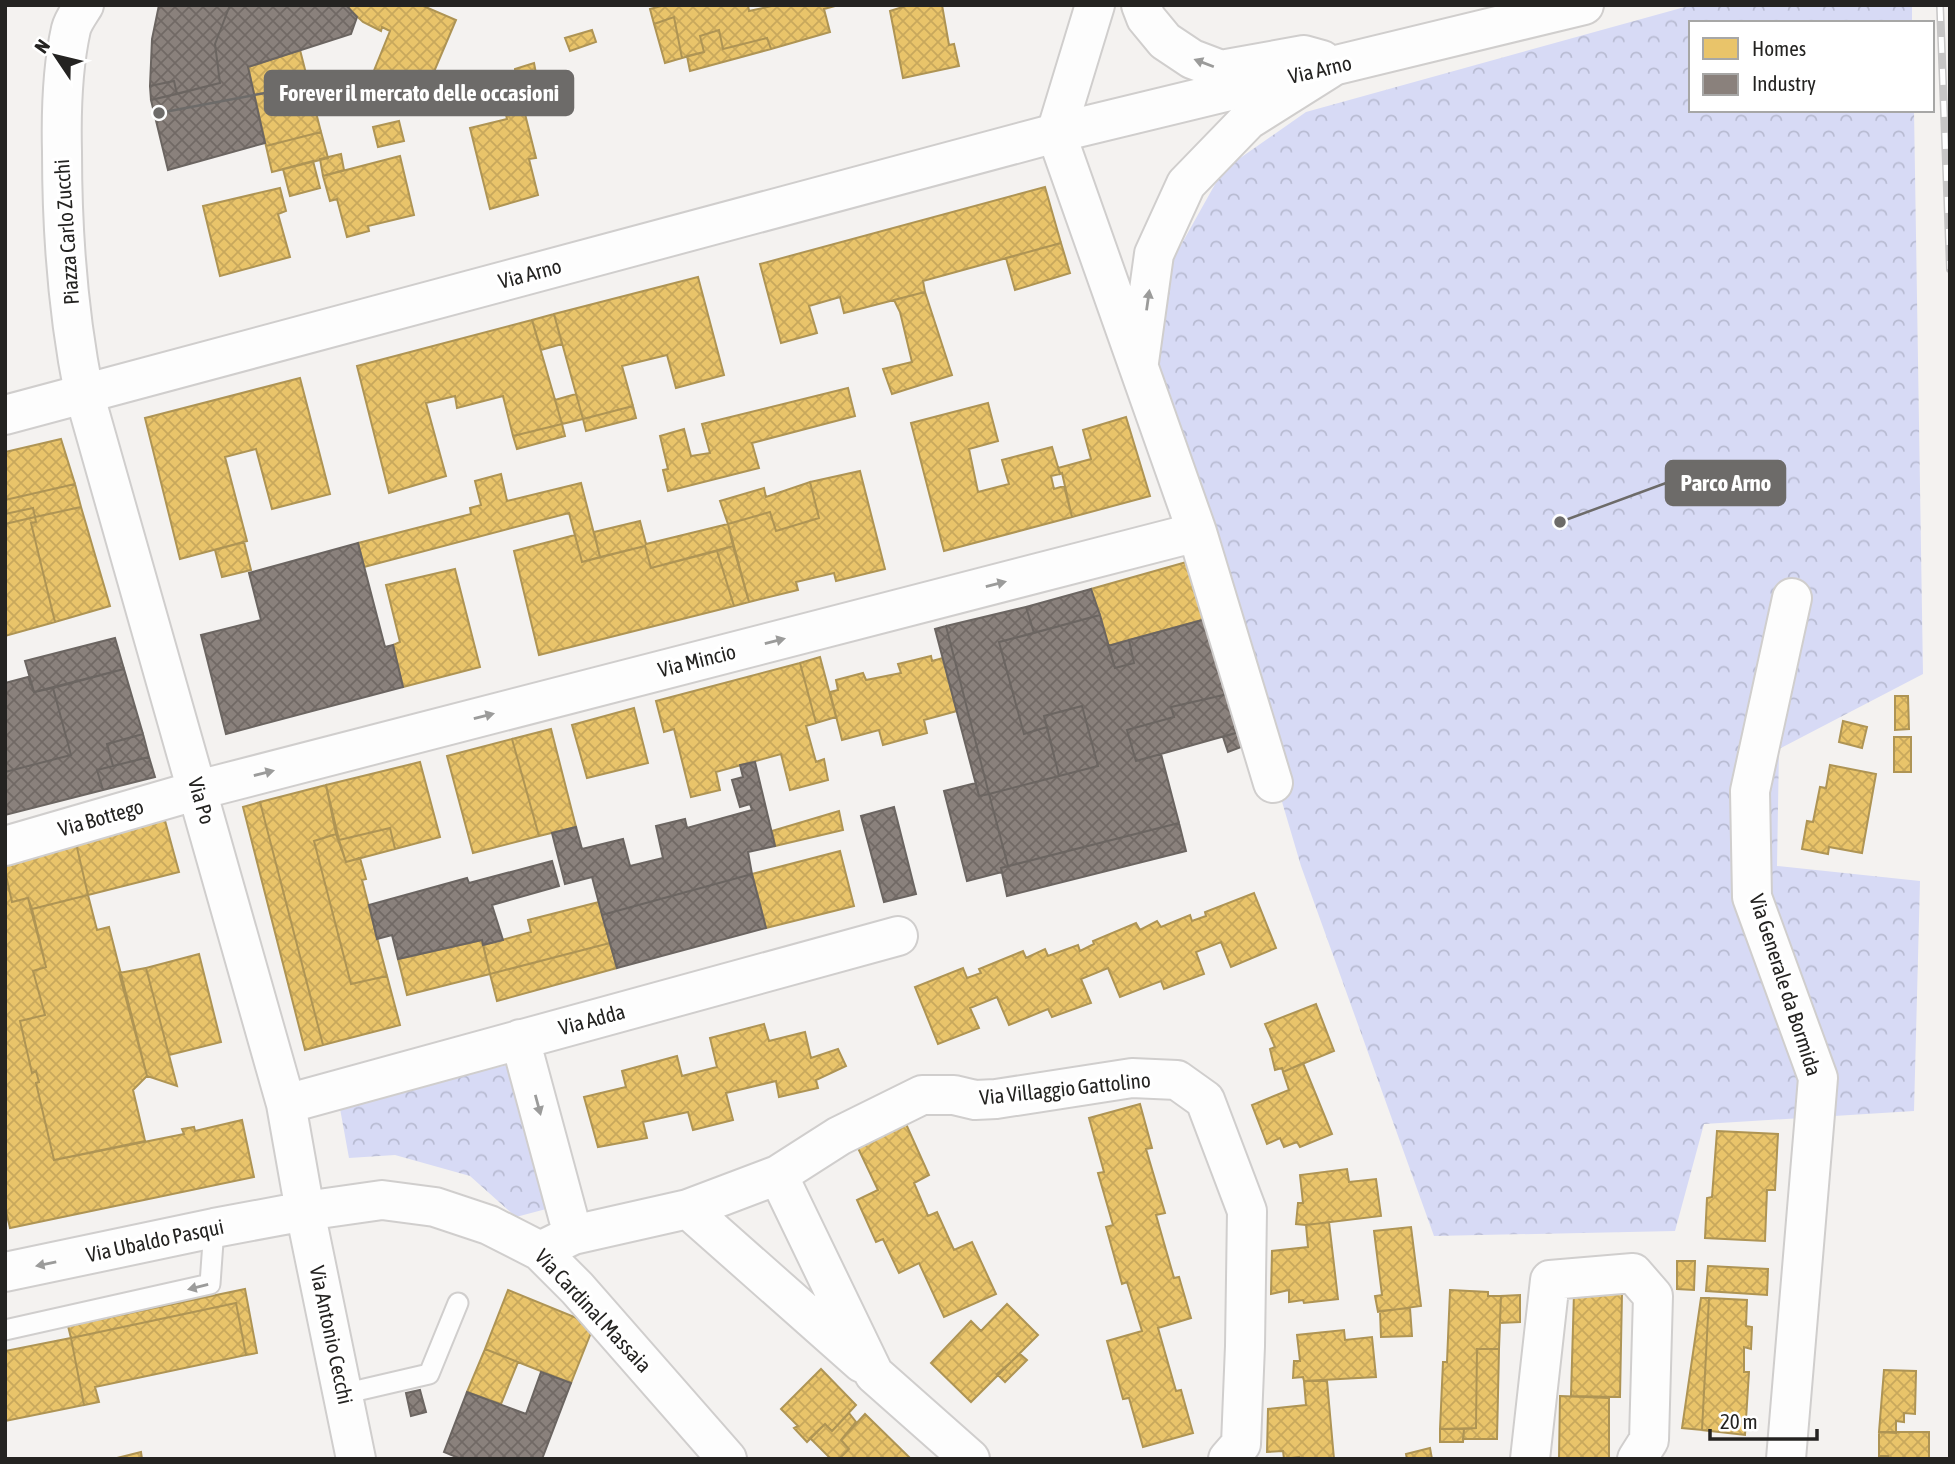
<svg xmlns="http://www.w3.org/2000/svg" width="1955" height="1464" font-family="'Asap Condensed',sans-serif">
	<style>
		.forest { fill: url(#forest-crowns) }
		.homes { fill: url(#homes-cross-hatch); stroke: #ae9454; stroke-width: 2 }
		.industry { fill: url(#industry-cross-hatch); stroke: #6b6561; stroke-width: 2 }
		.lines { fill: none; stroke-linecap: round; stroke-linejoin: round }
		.lane-casing { stroke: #d0cecd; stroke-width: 23 }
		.street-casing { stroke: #d0cecd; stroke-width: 42 }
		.secondary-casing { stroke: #d0cecd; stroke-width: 42 }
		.lane { stroke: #fdfdfd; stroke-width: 19 }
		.street { stroke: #fdfdfd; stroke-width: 38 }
		.secondary { stroke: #fdfdfd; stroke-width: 38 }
		.rail-casing { stroke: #c6c5c5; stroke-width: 8 }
		.rail { stroke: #fff; stroke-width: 5; stroke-dasharray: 16; stroke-linecap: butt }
		.oneway { fill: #9b9b9a }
		.labels { text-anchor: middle; stroke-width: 7; stroke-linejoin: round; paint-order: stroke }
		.street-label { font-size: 21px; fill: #242321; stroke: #fff }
		.leader { fill: none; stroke: #6d6b69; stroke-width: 2.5 }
		.callout-dot { fill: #6d6b69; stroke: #fff; stroke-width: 2.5 }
		.callout { fill: #6d6b69; stroke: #6d6b69; stroke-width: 2.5 }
		.callout-label { font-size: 23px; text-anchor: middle; font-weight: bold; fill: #fff }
	</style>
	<defs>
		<pattern id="forest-crowns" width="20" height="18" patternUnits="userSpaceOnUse" patternTransform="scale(1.75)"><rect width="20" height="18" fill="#d7daf5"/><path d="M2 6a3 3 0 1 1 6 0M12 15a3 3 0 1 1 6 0" fill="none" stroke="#b8bbd2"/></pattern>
		<pattern id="homes-cross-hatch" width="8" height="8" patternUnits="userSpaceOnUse" patternTransform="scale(1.75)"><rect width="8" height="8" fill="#e9c46a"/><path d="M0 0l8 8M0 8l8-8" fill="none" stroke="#c8a85c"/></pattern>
		<pattern id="industry-cross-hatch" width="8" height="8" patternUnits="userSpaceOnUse" patternTransform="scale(1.75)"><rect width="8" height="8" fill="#8a817c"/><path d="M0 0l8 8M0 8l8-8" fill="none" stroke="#716965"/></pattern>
	</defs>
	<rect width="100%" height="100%" fill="#f4f2f0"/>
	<path class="forest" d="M1692,5H1912V23H1691V110H1914L1923,674L1779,749L1777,866L1920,881L1914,1111L1704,1124L1675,1231L1434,1236L1301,866L1154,369L1167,270L1223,170L1306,112Z
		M512,1064L565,1204L516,1217L470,1176L395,1155L349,1158L339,1103Z"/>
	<path class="homes" d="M351,5H421L456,20L422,100L371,78L390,31L382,27L381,31L363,22L348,8Z
		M665,5H748L749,11L776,5L835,6L824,9L830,32L771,49L767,38L723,49L719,30L700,36L704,52L682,58L674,17L654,24L650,9Z
		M909,5H942L949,45L954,44L959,66L903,78L890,11Z
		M674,17L682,58L665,63L654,24Z
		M592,30L596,42L570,51L565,38Z
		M719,30L723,49L767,38L771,49L690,71L687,56L704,52L700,36Z
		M300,50L321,132L266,146L248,67Z
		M534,63L539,89L504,97L500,74L515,72V69Z
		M522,102L536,158L529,159L538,195L490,209L470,128L507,119L504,106Z
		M399,121L404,141L378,147L373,127Z
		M321,132L328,158L272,172L266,146Z
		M341,154L344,170L323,176L320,159Z
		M400,156L414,215L368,226L369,231L347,237L337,199L330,201L323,176Z
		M313,161L320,188L290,196L283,169Z
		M1045,187L1061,243L923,281L925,292L844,313L840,297L809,306L817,333L781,343L760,264Z
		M280,188L286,211L278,214L290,257L220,276L203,206Z
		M1061,243L1070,273L1015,290L1006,258Z
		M698,277L724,375L676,388L667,355L622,366L633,406L583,419L554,314Z
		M925,292L952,375L892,394L883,369L912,362L900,312L894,300Z
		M554,314L562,344L541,350L532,320Z
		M532,320L562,424L513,436L503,396L457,408L455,396L426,403L446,476L389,493L357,366Z
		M300,378L330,494L272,509L256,449L225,457L247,541L180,559L145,418Z
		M848,388L855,416L752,443L759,468L668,491L663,470L668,469L660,436L684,429L691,456L710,453L702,424Z
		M576,394L583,419L562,424L555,400Z
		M988,403L998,441L969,449L978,492L1009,484L1002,460L1052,447L1060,474L1051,476L1054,489L1064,486L1072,517L944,551L911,423Z
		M633,406L636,418L586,431L583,419Z
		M1126,417L1150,496L1072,517L1062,473L1060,474L1058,468L1091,459L1083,430Z
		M562,424L565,436L517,449L513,436Z
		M61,439L75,484L5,500V452Z
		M860,471L885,569L836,581L834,573L796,582L798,590L749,602L728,524L770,512L776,531L819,518L810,482Z
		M501,474L507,501L581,483L600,557L582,562L569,513L364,567L358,543L471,514L470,508L481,505L475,481Z
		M810,482L819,518L776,531L770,512L728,524L720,501L764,488L766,497Z
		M75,484L81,507L35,517L33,508L5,514V500Z
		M81,507L110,606L55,622L31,523L36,522L35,517Z
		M33,508L35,517L5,524V514Z
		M35,517L36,522L31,523L55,622L5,636V524Z
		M640,521L646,544L728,524L733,546L651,568L645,546L600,557L594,532Z
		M575,535L582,562L645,546L651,568L717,551L734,606L539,655L514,551Z
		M244,542L251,570L222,577L215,550Z
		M733,546L749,602L734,606L717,551Z
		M1190,561L1206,619L1108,646L1091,589Z
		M455,569L480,667L403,687L393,645L400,642L386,585Z
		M931,656L932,661L943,658L957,711L924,720L927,733L883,745L879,730L842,740L830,692L838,690L836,680L863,673L866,680L901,673L898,664Z
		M820,657L836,717L816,723L800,663Z
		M800,663L816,723L806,726L816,762L824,759L828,780L790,790L781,754L716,772L720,790L691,797L674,729L664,732L656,701Z
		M1895,696H1908L1909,729L1895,730Z
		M634,708L648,763L587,778L572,725Z
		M1843,721L1867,727L1862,748L1839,742Z
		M551,729L576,827L539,836L512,739Z
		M1894,737H1911V772H1894Z
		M512,739L539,836L473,853L447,756Z
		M420,762L440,837L395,849L390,828L339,840L326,785Z
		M1830,765L1876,774L1862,853L1829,847L1828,854L1802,849L1807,821L1813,822L1820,787L1826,788Z
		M326,785L336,834L314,841L351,984L387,976L400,1025L323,1045L260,802Z
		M260,802L323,1045L305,1050L243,807Z
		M839,811L843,830L775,846L772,831Z
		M164,817L179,872L88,895L75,839Z
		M390,828L395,849L346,862L339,840Z
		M336,834L346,862L360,858L366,879L362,880L387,976L351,984L314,841Z
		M75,839L88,895L32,909L28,898L12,902L5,871V858Z
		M840,851L854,906L766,928L752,874Z
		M5,871L12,902L28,898L46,967L33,971L45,1015L20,1021L32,1073L36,1071L39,1082L36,1083L54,1160L184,1134L182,1129L194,1127L195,1131L242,1120L254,1177L10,1228L5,1207Z
		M1254,893L1276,948L1231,967L1221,942L1196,952L1204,974L1164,989L1161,981L1120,997L1108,968L1081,979L1091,1003L1052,1017L1048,1009L1009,1025L997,997L970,1008L979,1028L938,1044L915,987L963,968L967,978L981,973L979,969L1023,951L1026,958L1045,949L1048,956L1078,945L1080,951L1094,944L1093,941L1136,923L1140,930L1157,921L1161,927L1190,915L1192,921L1206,916L1205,912Z
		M88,895L97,930L109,927L147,1076L133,1090L145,1141L54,1160L36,1083L39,1082L36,1071L32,1073L20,1021L45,1015L33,971L46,967L32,909Z
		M599,902L610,943L490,974L483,945L531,932L528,920Z
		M482,940L490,974L407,995L398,959Z
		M610,943L617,968L497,1001L490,974Z
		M199,954L221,1042L169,1055L146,968Z
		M146,968L169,1055L177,1086L147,1076L119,973Z
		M1316,1004L1334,1051L1283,1072L1282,1068L1275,1070L1270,1049L1275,1047L1265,1024Z
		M764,1024L769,1041L805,1032L811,1058L838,1049L846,1066L816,1080L818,1088L779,1097L776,1081L726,1093L733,1120L693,1130L688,1112L643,1122L647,1138L598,1147L584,1097L626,1087L622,1071L677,1056L682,1076L717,1067L710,1038Z
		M1303,1063L1332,1134L1300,1147L1297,1142L1284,1147L1280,1138L1267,1144L1252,1105L1289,1090L1283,1072Z
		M1140,1104L1152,1148L1146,1149L1165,1213L1156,1215L1174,1278L1179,1277L1191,1318L1158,1328L1176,1391L1181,1390L1193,1433L1143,1447L1129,1398L1123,1399L1107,1341L1142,1331L1127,1282L1122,1284L1106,1227L1113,1225L1098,1173L1104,1172L1089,1118Z
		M906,1124L929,1175L914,1183L928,1216L937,1212L954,1250L972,1242L996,1294L944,1317L919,1263L899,1273L883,1239L876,1242L857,1200L878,1190L857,1146Z
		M1717,1131L1778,1134L1775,1190H1767L1765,1241L1705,1238L1707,1198L1712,1197Z
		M1347,1169L1349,1182L1376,1179L1381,1216L1306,1225L1296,1224L1298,1203H1303L1300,1175Z
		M1329,1222L1338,1299L1304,1303L1303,1300L1289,1302V1290L1271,1294L1272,1251L1308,1247L1306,1225Z
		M1411,1227L1421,1306L1378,1312L1375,1296L1382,1295L1374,1231Z
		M1677,1261H1695L1694,1290L1677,1289Z
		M1708,1266L1768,1269L1767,1295L1706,1291Z
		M245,1289L257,1353L246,1355L236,1303L71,1338L68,1326Z
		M508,1290L594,1325L571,1383L485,1349Z
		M1450,1290L1488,1292V1296H1501L1499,1349H1477L1476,1428L1440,1429L1443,1362H1447Z
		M1574,1292L1622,1293L1620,1397L1571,1396Z
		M1520,1295V1322L1500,1323L1501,1296Z
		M1701,1298H1709L1702,1430L1682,1428Z
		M1709,1298L1747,1300L1746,1326L1752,1327L1751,1349L1744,1347V1372H1749L1745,1435L1702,1430Z
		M236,1303L246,1355L95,1387L99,1402L84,1405L71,1338Z
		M1007,1304L1038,1335L971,1402L931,1363L971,1321L981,1331Z
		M1410,1308L1412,1336L1381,1337L1380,1311Z
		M1344,1330L1345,1340L1372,1337L1376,1377L1304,1381L1303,1377L1293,1378L1294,1361H1300L1297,1335Z
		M71,1338L84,1405L5,1421V1351Z
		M485,1349L518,1362L501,1404L467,1392Z
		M1477,1349H1499L1497,1439H1463L1464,1429L1476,1428Z
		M1020,1354L1027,1360L1005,1382L997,1374Z
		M821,1369L856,1405L832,1431L825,1424L807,1442L794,1428L798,1426L781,1409Z
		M1884,1370L1916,1371L1915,1414L1904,1413V1422L1896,1421V1433L1879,1432Z
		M1304,1381H1327L1334,1459H1299V1457L1284,1459L1283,1451L1267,1452L1268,1409L1306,1405Z
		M1560,1396L1609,1398V1459H1559Z
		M849,1413L856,1422L841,1440L849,1449L839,1459H831L810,1438L825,1424L832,1431Z
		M865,1414L911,1459H839L849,1449L841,1440Z
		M1440,1429H1464L1463,1442H1440Z
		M1879,1432H1929V1459H1888V1456H1879Z
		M1430,1448L1432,1459H1407L1406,1454Z
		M141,1452L142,1459H113Z"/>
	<path class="industry" d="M159,5H230L215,44L220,83L177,94L174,81L150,86L152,39Z
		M230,5H346L357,17L351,34L248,67L265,143L168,170L151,100L220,83L215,44Z
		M174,81L177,94L151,100L150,86Z
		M358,543L385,647L393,645L403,687L226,734L201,635L261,620L249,573Z
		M1091,589L1100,615L1034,633L1026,607Z
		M1026,607L1034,633L999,642L1024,734L1047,727L1059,776L989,794L946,626Z
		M1100,615L1115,668L1134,663L1129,640L1206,619L1228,694L1171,707L1174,717L1127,730L1136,761L1161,754L1179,823L1008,866L989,794L1098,766L1082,706L1044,716L1047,727L1024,734L999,642Z
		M946,626L989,794L979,796L935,629Z
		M115,638L124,669L34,692L25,661Z
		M1129,640L1134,663L1115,668L1108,646Z
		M124,669L143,734L107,744L113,766L97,770L103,790L5,815V772L71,755L53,688Z
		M28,677L34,692L53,688L71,755L5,772V683Z
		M1228,694L1239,732L1136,761L1127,730L1174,717L1171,707Z
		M1082,706L1098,766L1059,776L1044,716Z
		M1239,732L1244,746L1228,752L1223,737Z
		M143,734L149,757L113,766L107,744Z
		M149,757L155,777L103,790L97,770Z
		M755,762L775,846L748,852L752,874L602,915L592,877L565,884L552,833L576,827L582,849L623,839L630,866L663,858L656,826L685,819L687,828L752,810L750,804L740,807L732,780L743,777L740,765Z
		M976,783L979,796L989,794L1008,866L1001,868L1002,872L967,881L944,791Z
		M894,807L916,894L884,902L861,816Z
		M1179,823L1186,851L1007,896L1001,868Z
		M552,861L559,886L492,905L503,940L483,945L482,940L398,959L392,935L377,939L369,905L467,878L469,883Z
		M752,874L766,928L617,968L602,915Z
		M541,1372L571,1383L542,1459H461L444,1452L467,1392L526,1414Z
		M420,1390L426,1412L411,1416L406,1393Z"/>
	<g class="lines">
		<defs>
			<path id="lane" d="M5,1330L210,1284L214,1228
				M343,1394L429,1374L458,1303"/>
			<path id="street" d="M84,5C79,13 73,21 71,29C62,69 61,111 62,152C62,233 68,314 84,393L286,1104L305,1211L356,1459
				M1095,5L1056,133L1197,532L1273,783
				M1141,5L1146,18L1165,41L1192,59L1221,70L1304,55L1322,60
				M1139,362L1154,254L1186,184L1248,120L1329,69
				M5,846L198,790L1197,532
				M520,1039L573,1235
				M286,1104L898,936
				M778,1175L874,1374L970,1459
				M688,1209L862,1363
				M540,1251L573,1235L688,1209L778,1175L839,1136L922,1095H954L975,1100L996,1099L1132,1078L1177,1080L1205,1100L1247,1211L1245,1346L1241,1444L1228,1459
				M5,1272L214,1228L305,1211L382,1200L435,1207L489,1225L540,1251L577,1288L727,1459
				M1530,1459L1550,1280L1633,1273L1653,1296L1649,1440L1637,1459
				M1786,1459L1818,1078L1752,897L1750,791L1792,598"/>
			<path id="secondary" d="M5,415L1056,133L1584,5"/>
		</defs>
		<use href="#lane" class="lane-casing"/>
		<use href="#street" class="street-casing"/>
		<use href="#secondary" class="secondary-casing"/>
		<use href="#lane" class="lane"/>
		<use href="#street" class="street"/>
		<use href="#secondary" class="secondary"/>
		<defs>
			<path id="rail" d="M1940,5L1950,269"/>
		</defs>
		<use href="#rail" class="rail-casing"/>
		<use href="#rail" class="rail"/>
	</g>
	<defs><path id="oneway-solid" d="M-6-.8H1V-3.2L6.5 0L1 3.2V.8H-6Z" transform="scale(1.75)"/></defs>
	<g class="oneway">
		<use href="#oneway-solid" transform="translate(1204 63) rotate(-159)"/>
		<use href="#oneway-solid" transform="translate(1148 300) rotate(-82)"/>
		<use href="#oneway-solid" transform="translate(996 584) rotate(-14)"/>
		<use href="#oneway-solid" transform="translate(775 641) rotate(-14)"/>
		<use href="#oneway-solid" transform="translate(484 716) rotate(-14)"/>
		<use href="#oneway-solid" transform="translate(264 773) rotate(-14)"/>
		<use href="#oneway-solid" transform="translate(538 1105) rotate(75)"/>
		<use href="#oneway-solid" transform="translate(46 1264) rotate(168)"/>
		<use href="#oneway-solid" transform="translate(198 1287) rotate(166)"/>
	</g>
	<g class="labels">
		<g class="street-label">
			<text transform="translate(1320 70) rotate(-13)" y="7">Via Arno</text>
			<text transform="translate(67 232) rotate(-94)" y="7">Piazza Carlo Zucchi</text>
			<text transform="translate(530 274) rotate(-15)" y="7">Via Arno</text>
			<text transform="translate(697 661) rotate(-14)" y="7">Via Mincio</text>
			<text transform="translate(201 801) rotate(74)" y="7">Via Po</text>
			<text transform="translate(101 818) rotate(-16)" y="7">Via Bottego</text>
			<text transform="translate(1785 985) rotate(72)" y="7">Via Generale da Bormida</text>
			<text transform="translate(592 1020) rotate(-15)" y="7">Via Adda</text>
			<text transform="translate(1065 1089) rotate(-6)" y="7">Via Villaggio Gattolino</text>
			<text transform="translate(155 1241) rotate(-12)" y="7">Via Ubaldo Pasqui</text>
			<text transform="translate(593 1311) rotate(47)" y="7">Via Cardinal Massaia</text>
			<text transform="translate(331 1335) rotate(78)" y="7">Via Antonio Cecchi</text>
		</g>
	</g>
	<path class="leader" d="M159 113L265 93M1560 522L1666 483"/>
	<g class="callout-dot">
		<circle cx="159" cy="113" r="7"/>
		<circle cx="1560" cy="522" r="7"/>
	</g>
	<g class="callout">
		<rect x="265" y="71" width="308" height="44" rx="7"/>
		<rect x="1666" y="461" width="119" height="44" rx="7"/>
	</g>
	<g class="callout-label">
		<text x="419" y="101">Forever il mercato delle occasioni</text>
		<text x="1726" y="491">Parco Arno</text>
	</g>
	<rect width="1955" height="1464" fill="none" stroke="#242321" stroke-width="14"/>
	<rect x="1689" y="21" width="245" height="91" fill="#ffffff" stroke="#a7a7a6" stroke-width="2"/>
	<rect x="1703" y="38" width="35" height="21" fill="#e9c46a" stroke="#a7a7a6" stroke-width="2"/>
	<text x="1752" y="56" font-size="21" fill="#242321">Homes</text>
	<rect x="1703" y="74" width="35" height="21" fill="#8a817c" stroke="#a7a7a6" stroke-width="2"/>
	<text x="1752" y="91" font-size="21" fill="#242321">Industry</text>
	<g transform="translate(56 56) rotate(305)" stroke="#ffffff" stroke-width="5" paint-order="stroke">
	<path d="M0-5L12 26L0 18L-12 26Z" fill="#242321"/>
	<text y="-10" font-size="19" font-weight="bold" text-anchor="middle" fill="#242321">N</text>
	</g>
	<path d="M1710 1429v10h107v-10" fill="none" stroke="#242321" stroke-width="3.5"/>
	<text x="1720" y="1429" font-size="21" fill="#242321" stroke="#ffffff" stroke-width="5" paint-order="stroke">20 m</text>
</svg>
